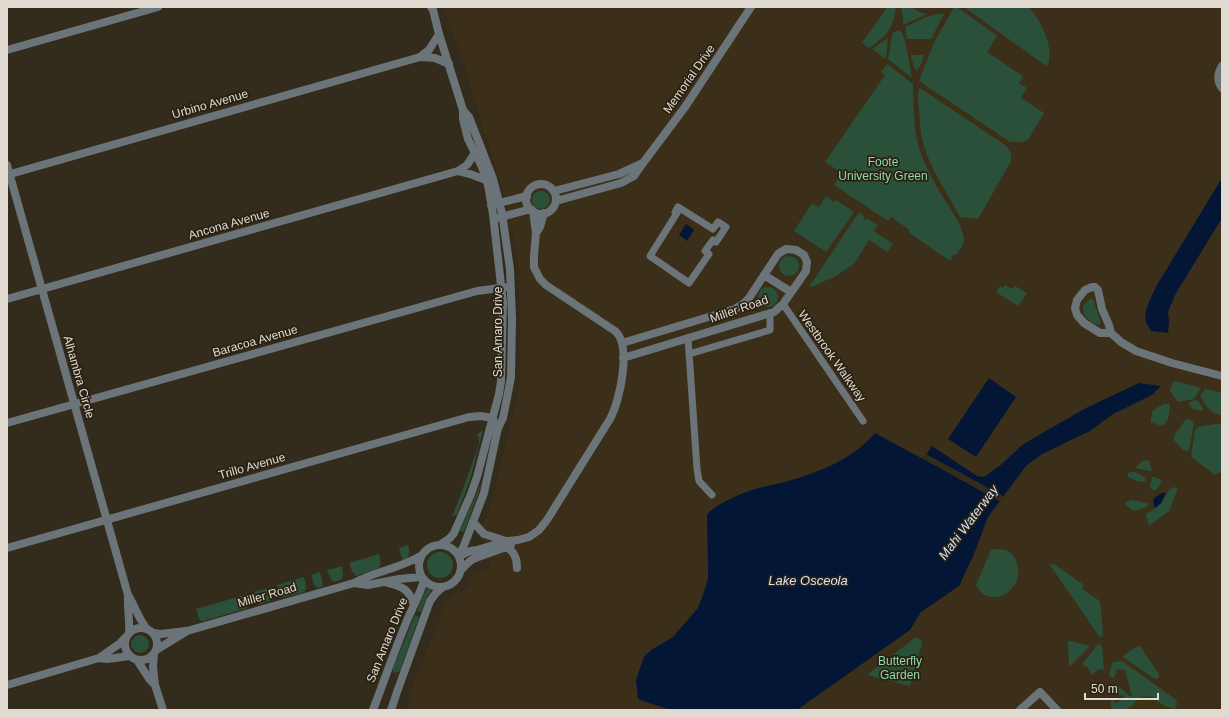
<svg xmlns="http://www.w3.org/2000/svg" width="1229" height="717" font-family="Arial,sans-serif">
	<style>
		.built { fill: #3b2f19 }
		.green { fill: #2a503a }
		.sand { fill: #3b3313 }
		.water { fill: #041636 }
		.pier { fill: #332b1b }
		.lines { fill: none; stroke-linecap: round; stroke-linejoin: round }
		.pedestrian { stroke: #6b7479; stroke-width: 7 }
		.minor { stroke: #6b7479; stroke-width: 8 }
		.tertiary { stroke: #6b7479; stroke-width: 8 }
		.labels { text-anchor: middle; stroke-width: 3.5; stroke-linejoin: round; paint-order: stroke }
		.street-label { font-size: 12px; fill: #e0dad0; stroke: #292111 }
		.park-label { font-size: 12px; fill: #8ed8ab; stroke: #292111 }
		.water-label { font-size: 13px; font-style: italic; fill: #d3e2fc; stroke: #292111 }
	</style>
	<rect width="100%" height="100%" fill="#332b1b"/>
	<path class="built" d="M443,7H1222V710H406L415,679L446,604L449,598L464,590L469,585L473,573L491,567L485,545L484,542L480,538L485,521L493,497L514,413L520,381V302L519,273L513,231L502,189L462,58Z"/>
	<path class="green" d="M887,7H896C893,30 887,35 869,48L862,43Z
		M901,7H911L919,12L927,14L903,25V20H904L903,18Z
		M954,7H957L997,36L987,52L1023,76L1019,83L1027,88L1021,98L1044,113L1028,140L1021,142H1010L919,81L929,55L936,39Z
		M964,7H1029C1041,21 1054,46 1048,65L1047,64L1046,66L1045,65Z
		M937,14H944L931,39H907L905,27L924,18Z
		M899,30C906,34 910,68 912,78L888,59L892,36L893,33Z
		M888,38L886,59L872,49Z
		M911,55H924L922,62L917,71L914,68Z
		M887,64L913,84C914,105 913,128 919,148C923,162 931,175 937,187C945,202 962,222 964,239C965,244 959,250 956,255L954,254L950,261L908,232L910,230L891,217L888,221L834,185L842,173L825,162L885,75L881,72Z
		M920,88L1002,143C1008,147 1013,153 1011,161L978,219L960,217C948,194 932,172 924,146C920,134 920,121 919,109C918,103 916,93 920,88Z
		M532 200a9 9 0 1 1 18 0a9 9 0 1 1-18 0Z
		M826,196L834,202L836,200L854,212L826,252L794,231L812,203L819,207Z
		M859,212L864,216L863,219L865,220L866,218L878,225L874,231L893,244L887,252L869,240L854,264L834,277L811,287H809Z
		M779 266a10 10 0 1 1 20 0a10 10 0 1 1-20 0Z
		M1005,285L1012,289L1015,286L1027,293L1018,306L996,292L1000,286L1003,288Z
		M758 297a10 10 0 1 1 20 0a10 10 0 1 1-20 0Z
		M1090,299H1093C1096,307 1098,315 1101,323L1099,325C1090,323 1082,316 1083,306Z
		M1175,381L1201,388L1194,399L1178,402L1170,391L1173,382Z
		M1205,389L1222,393V414C1211,416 1205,404 1200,396Z
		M1197,400L1203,408L1202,411L1192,409L1189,404V402Z
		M1164,404H1170C1169,412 1170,422 1161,426L1151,422V418L1153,410Z
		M1186,419L1193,421L1194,424L1189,450L1187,451L1183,450L1174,440L1175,434Z
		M1222,423V472L1212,475L1213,473L1191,457L1195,431L1196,428L1198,427Z
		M483,430L470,480L457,514L452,517L467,478L479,444V438L477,434Z
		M1144,460L1149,461L1152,470L1151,471H1149L1135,468Z
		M1131,472C1136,471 1141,475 1145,478L1146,482L1137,481L1128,477V473Z
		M1152,477H1154L1161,480C1161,484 1158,488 1155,491L1151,489L1150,486Z
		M480,485L481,486L464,532L460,531Z
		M1174,487L1177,488V491L1169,511L1150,525H1149L1146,514C1151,511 1159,507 1162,502C1166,496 1167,490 1174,487Z
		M1132,500L1148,503L1149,504L1147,507L1134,511L1125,504L1126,502Z
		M408,545C410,551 409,555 407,560L403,562L399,548Z
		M997,549C1005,549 1011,551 1015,559C1030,586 991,614 976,585L991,550Z
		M427 565a13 13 0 1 1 26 0a13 13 0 1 1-26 0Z
		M379,554L381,563L379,568L356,576L352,571L349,563Z
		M1054,564L1084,585L1082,589L1100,601L1103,633L1102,637L1099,636L1050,565Z
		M342,566L343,575L342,579L334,582C330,579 329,575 327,570Z
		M320,572L323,585V586L318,588L314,585L311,575Z
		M304,577C305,582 308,588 304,592L285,597H282L277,585Z
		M269,588L271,597L270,601L260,604L256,601L254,592Z
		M428,588L431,591L426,598L421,612L417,611L426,590Z
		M245,595L248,604L247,608L245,609L203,621H201L199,618L196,609Z
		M415,615L419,617L400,671L395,673L393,672V668Z
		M131 644a9 9 0 1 1 18 0a9 9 0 1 1-18 0Z
		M916,637L921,640L922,644L910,686L867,675Z
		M1068,641H1070L1090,646L1070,666L1069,665Z
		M1098,644H1100L1102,647L1104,670L1099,669L1092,675L1088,668L1082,664Z
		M1140,646L1159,674V678L1155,679L1123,657V656L1136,647Z
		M1122,661L1175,699L1178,705H1175L1176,709L1168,708L1160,703L1137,700C1130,711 1122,710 1111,710V698L1116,703L1125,698L1123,696L1110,692V687H1114L1116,684L1130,696H1132L1125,670L1117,669L1115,676L1113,678L1110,677L1109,673L1113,662Z"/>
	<path class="sand" d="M1144,696L1153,697L1162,705L1177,710H1127L1140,698Z"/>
	<path class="water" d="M1222,178V218L1175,295L1168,312L1169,322L1168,333L1151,331C1150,328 1147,325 1146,322C1143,310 1152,296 1157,285Z
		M686,224L694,230L687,241L679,235Z
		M989,378L1016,397L976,457L948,439Z
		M1139,383L1161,386L1152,395L1113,414L1090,431L1042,454L1026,466L988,517L974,554L959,586L921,612L910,630L797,710H671L640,700L638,698L636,680L644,657L651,650L673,637L698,608L704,592L708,578V568L707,516L709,512L714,508C724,502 735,496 746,492C760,487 774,485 788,481C820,472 853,459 875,433L923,459L932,446L977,476L984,477L1002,464L1021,446L1032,439L1086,408Z
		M1162,493H1166L1161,503L1155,508C1151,498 1154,498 1162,493Z"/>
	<path class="pier" d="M926,454L1005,497L1001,502L923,459Z"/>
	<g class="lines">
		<path class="pedestrian" d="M678,207L713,229L718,222L726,227L716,242L713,240L705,251L709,254L689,283L650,256L677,213L675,212Z
			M783,304L863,421
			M688,338L697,469L699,481L712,495
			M689,354L770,330V313"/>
		<path class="minor" d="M7,50L158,7
			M420,57L429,50L439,34
			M1222,66C1217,74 1217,81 1222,88
			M643,163L685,107L751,7
			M458,171L470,174L486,180
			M7,175L420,57L435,58L449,64
			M526 199a15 15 0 1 1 30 0a15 15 0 1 1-30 0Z
			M554,191L619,174L643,163L634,176L621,183L556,201
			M491,205L527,196
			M494,219L531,209
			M536,233L540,227L544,213
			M764,275L791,292
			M7,299L458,171L467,165L475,153
			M1111,333H1100L1084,323L1077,315L1075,308L1077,300L1085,290L1092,287H1095L1098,290L1102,309L1109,325L1111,333L1121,342L1136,351L1172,363L1222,376
			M622,343L735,309L743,304L749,298L778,254L786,249L796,250L804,255L807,262L806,271L783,304L774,312L623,358
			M7,423L477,291L508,287
			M473,522L484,534L506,541
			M507,547C515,553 517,559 517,568
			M7,548L469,417L481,416L492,418L498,428
			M460,556L470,551L477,550L507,541L518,540L529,537L539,530L547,520L610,419C620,401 632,345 615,331L546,285L540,279L534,267V256L536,233L533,211
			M461,570L469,562L473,559L511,545
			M1020,710L1040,692L1057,710"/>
		<path class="tertiary" d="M431,7L433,10L439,34L463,110V119L468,139L482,167L488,185L493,214L503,303L501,381L499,394L477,477L471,494L454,533L450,538L441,544
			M7,165L128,595C135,606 138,618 147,629
			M419 566a21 21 0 1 1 42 0a21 21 0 1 1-42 0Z
			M459,554L463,548L484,493L498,428L503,418L507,398L511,377L512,319L510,269L502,213L493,179L480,145L469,117L463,110
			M354,583L368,585L399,579L421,577
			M388,583C403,587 409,589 414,605
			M128,595C127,608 130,619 129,633
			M125 644a16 16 0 1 1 32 0a16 16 0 1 1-32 0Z
			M153,633L161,634L186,631
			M156,650L187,631L354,583C377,570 400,569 422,555
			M154,654L153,667L155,685L163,710
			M99,658L107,659L130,656
			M137,660L150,680L155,685
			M7,685L99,658L119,644L125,638
			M373,710C384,681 394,652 406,623C412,608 420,595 424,580
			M391,710L397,692L430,601L436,593L443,587"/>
	</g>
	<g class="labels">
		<g class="street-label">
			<text transform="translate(689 79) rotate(-55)" y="4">Memorial Drive</text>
			<text transform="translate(210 104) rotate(-16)" y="4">Urbino Avenue</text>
			<text transform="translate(229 224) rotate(-16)" y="4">Ancona Avenue</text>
			<text transform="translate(739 309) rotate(-19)" y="4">Miller Road</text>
			<text transform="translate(498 332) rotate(-90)" y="4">San Amaro Drive</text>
			<text transform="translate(255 341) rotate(-16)" y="4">Baracoa Avenue</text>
			<text transform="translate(832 356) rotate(55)" y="4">Westbrook Walkway</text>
			<text transform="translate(79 377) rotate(74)" y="4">Alhambra Circle</text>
			<text transform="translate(252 466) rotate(-16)" y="4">Trillo Avenue</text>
			<text transform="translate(267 595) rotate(-16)" y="4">Miller Road</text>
			<text transform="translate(387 640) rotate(-68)" y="4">San Amaro Drive</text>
		</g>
		<g class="park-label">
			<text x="883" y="166">Foote<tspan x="883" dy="14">University Green</tspan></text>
			<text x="900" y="665">Butterfly<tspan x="900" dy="14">Garden</tspan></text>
		</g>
		<g class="water-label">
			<text transform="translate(968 522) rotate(-53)" y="5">Mahi Waterway</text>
			<text x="808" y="585">Lake Osceola</text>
		</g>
	</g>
	<rect width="1229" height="717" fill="none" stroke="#e0dad0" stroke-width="16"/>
	<path d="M1085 693v6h73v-6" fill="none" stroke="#e0dad0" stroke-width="2"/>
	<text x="1091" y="693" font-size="12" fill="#e0dad0" stroke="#292111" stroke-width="3" paint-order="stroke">50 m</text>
</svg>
